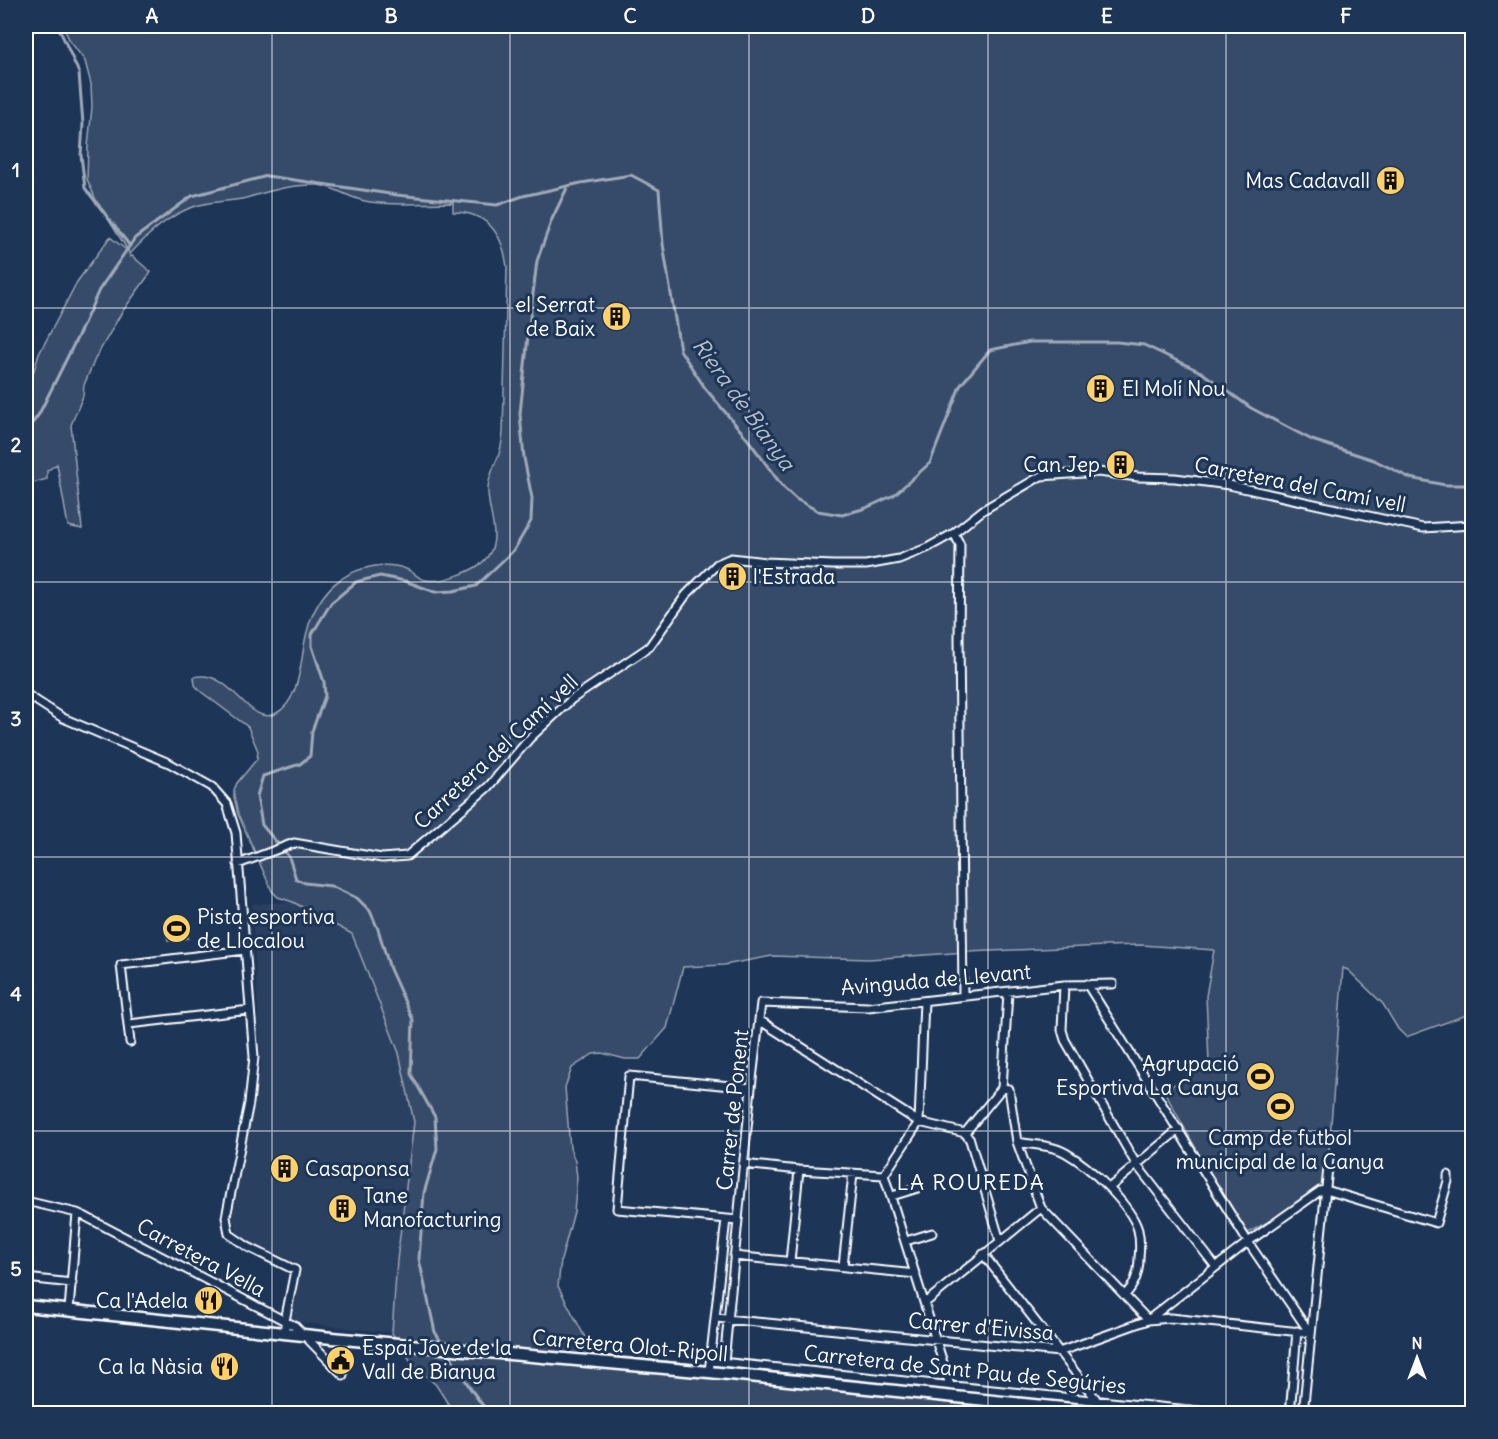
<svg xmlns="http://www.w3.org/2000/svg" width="1498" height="1439" font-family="Delius,sans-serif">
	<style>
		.built { fill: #2a4161 }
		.green { fill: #364b69; stroke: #9aa5b4; stroke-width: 1.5 }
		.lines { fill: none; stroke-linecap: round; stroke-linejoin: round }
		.stream { stroke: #a0aab8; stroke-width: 3 }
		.minor-casing { stroke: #fff; stroke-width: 11 }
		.primary-casing { stroke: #fff; stroke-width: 15 }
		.minor { stroke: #1d3557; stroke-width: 7 }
		.primary { stroke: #1d3557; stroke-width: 10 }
		.grid { fill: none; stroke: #fff; stroke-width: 1.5; stroke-opacity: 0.55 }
		.labels { text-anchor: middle; stroke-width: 6; stroke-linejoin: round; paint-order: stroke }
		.poi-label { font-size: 21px; fill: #fff; stroke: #1d3557; text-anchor: end }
		.street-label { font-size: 21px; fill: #fff; stroke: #1d3557 }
		.water-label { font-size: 22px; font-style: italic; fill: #b8c0ca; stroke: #1d3557 }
		.neighbourhood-label { font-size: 22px; letter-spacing: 1.5px; fill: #fff; stroke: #1d3557 }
		.neatline { fill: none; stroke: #fff; stroke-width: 2 }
		.grid-label { font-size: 20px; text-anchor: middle; font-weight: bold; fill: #fff }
	</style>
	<rect width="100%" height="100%" fill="#1d3557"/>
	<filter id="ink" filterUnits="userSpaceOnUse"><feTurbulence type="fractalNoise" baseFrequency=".0167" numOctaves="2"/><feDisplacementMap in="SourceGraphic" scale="12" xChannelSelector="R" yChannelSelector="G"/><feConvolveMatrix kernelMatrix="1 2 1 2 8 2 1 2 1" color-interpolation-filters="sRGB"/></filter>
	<g filter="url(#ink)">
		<path class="built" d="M293,902L352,934L399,1053L414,1122L397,1260L392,1333L296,1322L291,1316L302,1266L245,1240L237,1231L232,1217L261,1065L252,904Z"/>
		<path class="green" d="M63,26H1472V1013L1406,1037L1398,1029L1383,1004L1348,970L1343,968L1326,1190L1244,1235L1164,1091L1209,1062L1206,996L1214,950L1141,945L1106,946L967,952L869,959L772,956L724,965L683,967L667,1028L640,1059H625L602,1053L593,1054L572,1068L565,1087L570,1148L575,1161L577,1177L574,1212L561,1260L558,1286L588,1343L590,1357L592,1354L1026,1396L1027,1413H454L436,1385L412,1363L392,1333L397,1260L414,1122L399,1053L352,934L293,902L278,897L272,891L238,814L234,797V790L237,783L257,759L258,751L248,727L200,691L195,685L194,677C232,668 248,727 275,714C302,701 300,656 307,632C311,613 324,590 341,579C358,567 386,561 406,569C412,571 416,576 422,579C439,585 478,571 488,556C502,536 487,511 488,489C488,479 493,469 497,459C501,451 502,442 503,433L507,267C503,234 488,212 453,212V203C426,203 396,206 370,202C351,200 336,187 318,185C292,184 270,191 246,198C234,201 222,201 209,203C176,208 152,230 130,254L129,253L130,257L132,256L151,272L122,312L95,359L84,385L83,396L71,425L82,529L68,526L57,464L47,471V479L26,485V428L31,425V380L39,354L77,282L110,237L129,252L96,200L87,179L88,146L92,107L91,84L85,61L70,41Z
			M185,918L188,938L168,941L164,921Z"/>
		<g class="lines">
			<path class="stream" d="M58,26L79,73L83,124L81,155L85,188L130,246
				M26,432L39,414L81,330L99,290L135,238L192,196L267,176L397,195L497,205L523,196L581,183L631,175L659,190L663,244L680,350L705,388L746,437L783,487L796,499L818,511L842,515L866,508L894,495L930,463L960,386L990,350L1030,342H1117L1144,345L1201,372L1251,408L1312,440L1374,460L1410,478L1445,485H1472
				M443,1345L435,1332L419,1259L424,1193L437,1149L435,1117L411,1074L413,1020L390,969L378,929L370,911L357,898L331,886L305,883L296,879L289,857L262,825L257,796L263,776L300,764L310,756L312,731L325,696L324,682L312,646V634L331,603L356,582L380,576L405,581L435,592L453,591L476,586L514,550L531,521L532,498L524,458L520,414L529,326L537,261L552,219L568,186
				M447,1350L470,1388L489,1414"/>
			<defs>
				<path id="minor" d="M954,533L960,545L959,639L963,996
					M26,694L63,718L169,763L212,787L227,804L236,833L254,1057L249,1103L226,1217L229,1234L248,1247L295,1270L285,1321V1332
					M238,864L294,843L382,858L407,856L488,787L530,738L572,699L649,647L686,595L717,564L731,558L766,562L833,565H866L899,559L927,548L954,533L983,510L1041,476L1098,472L1138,477L1175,478L1229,485L1423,528L1472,525
					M1087,984L1248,1242L1310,1333
					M1064,985L1062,1030L1065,1040L1136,1164L1216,1267
					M1008,993L1002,1088L1009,1089L1017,1142L1041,1208L1148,1320L1248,1242L1320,1191L1326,1190L1436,1223L1448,1181V1175
					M759,1020L919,1122L965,1133L1002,1088
					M129,1024L250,1010
					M130,1042L121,965L245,950
					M965,1133L970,1140L1000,1241
					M1017,1142C1034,1145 1052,1145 1066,1153C1089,1166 1131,1205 1138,1230C1140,1239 1140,1249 1139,1258C1139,1272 1135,1285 1125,1295
					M743,1164L799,1170L884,1175L919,1122L924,1001
					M884,1175L950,1385
					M1109,1188L1179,1129
					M892,1196L918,1188
					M26,1201L77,1213L86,1217L285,1321L295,1326L343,1375
					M738,1220L617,1209L629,1076L751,1088
					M906,1241L932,1233
					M983,1254L1096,1399
					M734,1256L916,1274
					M790,1262L799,1170
					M843,1266L853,1174
					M26,1278L72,1283
					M925,1303L1041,1208
					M69,1310L77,1213
					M716,1318L1059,1352L1148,1320L1171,1318L1310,1333
					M711,1361L1228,1414
					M724,1362L751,1088L761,1003L868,1007L1064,985L1113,984
					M709,1372L726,1219
					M1290,1414L1297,1331
					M1303,1414L1329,1158"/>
				<path id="primary" d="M26,1306L332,1338L709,1372L1123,1414"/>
			</defs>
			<use href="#minor" class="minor-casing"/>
			<use href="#primary" class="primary-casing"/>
			<use href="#minor" class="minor"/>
			<use href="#primary" class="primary"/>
		</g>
	</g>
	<path class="grid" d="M272,26V1414M510,26V1414M749,26V1414M988,26V1414M1226,26V1414M26,308H1472M26,582H1472M26,857H1472M26,1131H1472"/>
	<defs>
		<symbol id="building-disc" viewBox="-11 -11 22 22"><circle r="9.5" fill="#ffd166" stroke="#1d3557"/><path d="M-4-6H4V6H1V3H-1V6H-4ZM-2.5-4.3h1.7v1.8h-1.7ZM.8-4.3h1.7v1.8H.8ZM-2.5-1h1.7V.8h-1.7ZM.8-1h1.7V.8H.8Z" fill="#111"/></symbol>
		<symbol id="stadium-disc" viewBox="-11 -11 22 22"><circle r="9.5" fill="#ffd166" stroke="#1d3557"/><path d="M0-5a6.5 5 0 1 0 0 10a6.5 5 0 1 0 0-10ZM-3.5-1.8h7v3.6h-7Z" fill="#111"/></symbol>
		<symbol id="restaurant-disc" viewBox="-11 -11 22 22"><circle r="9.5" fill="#ffd166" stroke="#1d3557"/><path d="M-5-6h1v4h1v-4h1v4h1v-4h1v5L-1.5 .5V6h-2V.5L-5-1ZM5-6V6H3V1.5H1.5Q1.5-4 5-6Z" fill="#111"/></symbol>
		<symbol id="civic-disc" viewBox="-11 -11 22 22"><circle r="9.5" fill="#ffd166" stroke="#1d3557"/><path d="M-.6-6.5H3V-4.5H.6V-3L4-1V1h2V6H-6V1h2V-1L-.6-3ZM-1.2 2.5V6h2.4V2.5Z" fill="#111"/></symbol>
	</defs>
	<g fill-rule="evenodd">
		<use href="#building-disc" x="1374" y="164" width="33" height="33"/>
		<use href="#building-disc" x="600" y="300" width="33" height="33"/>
		<use href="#building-disc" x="1084" y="372" width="33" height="33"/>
		<use href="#building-disc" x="1104" y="448" width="33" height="33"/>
		<use href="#building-disc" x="716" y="560" width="33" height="33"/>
		<use href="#stadium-disc" x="160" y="912" width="33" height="33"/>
		<use href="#stadium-disc" x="1244" y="1060" width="33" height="33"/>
		<use href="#stadium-disc" x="1264" y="1090" width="33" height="33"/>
		<use href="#building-disc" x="268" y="1152" width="33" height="33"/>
		<use href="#building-disc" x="326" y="1192" width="33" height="33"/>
		<use href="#restaurant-disc" x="192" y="1284" width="33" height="33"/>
		<use href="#civic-disc" x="324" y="1344" width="33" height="33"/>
		<use href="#restaurant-disc" x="208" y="1350" width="33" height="33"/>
	</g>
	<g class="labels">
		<g class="poi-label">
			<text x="1370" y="188">Mas Cadavall</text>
			<text x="595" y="312">el Serrat<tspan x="595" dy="24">de Baix</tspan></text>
			<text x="1122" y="396" text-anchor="start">El Molí Nou</text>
			<text x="1100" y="472">Can Jep</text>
			<text x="753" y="584" text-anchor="start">l'Estrada</text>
			<text x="197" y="924" text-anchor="start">Pista esportiva<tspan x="197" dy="24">de Llocalou</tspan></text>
			<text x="1239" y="1071">Agrupació<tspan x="1239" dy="24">Esportiva La Canya</tspan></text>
			<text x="1280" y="1145" text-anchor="middle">Camp de futbol<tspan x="1280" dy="24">municipal de la Canya</tspan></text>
			<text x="305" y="1176" text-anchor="start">Casaponsa</text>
			<text x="363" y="1203" text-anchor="start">Tane<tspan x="363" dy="24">Manofacturing</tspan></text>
			<text x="188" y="1308">Ca l'Adela</text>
			<text x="362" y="1355" text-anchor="start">Espai Jove de la<tspan x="362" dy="24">Vall de Bianya</tspan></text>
			<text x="203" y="1374">Ca la Nàsia</text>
		</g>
		<g class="street-label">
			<text transform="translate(1300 485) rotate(11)" y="7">Carretera del Camí vell</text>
			<text transform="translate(496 752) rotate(-43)" y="7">Carretera del Camí vell</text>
			<text transform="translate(936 980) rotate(-5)" y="7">Avinguda de Llevant</text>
			<text transform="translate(733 1110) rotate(-84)" y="7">Carrer de Ponent</text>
			<text transform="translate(201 1258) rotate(28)" y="7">Carretera Vella</text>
			<text transform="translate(981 1327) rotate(5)" y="7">Carrer d'Eivissa</text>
			<text transform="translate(630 1346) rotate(5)" y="7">Carretera Olot-Ripoll</text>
			<text transform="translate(965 1370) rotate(6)" y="7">Carretera de Sant Pau de Segúries</text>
		</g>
		<g class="water-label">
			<text transform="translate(744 404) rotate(54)" y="8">Riera de Bianya</text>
		</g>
		<g class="neighbourhood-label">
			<text x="971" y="1190">LA ROUREDA</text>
		</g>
	</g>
	<rect width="1498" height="1439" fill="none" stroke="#1d3557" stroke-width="66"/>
	<g transform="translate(1417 1358)" stroke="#1d3557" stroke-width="4.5" paint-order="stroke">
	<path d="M0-4.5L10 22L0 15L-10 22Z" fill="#ffffff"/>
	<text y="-9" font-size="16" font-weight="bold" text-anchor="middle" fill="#ffffff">N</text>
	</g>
	<rect x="33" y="33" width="1432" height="1373" class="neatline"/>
	<g class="grid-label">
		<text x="152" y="23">A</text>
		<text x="391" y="23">B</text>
		<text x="630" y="23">C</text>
		<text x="868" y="23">D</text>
		<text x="1107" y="23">E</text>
		<text x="1346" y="23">F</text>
		<text x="16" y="177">1</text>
		<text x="16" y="452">2</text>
		<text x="16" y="726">3</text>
		<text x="16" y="1001">4</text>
		<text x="16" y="1276">5</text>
	</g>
</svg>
